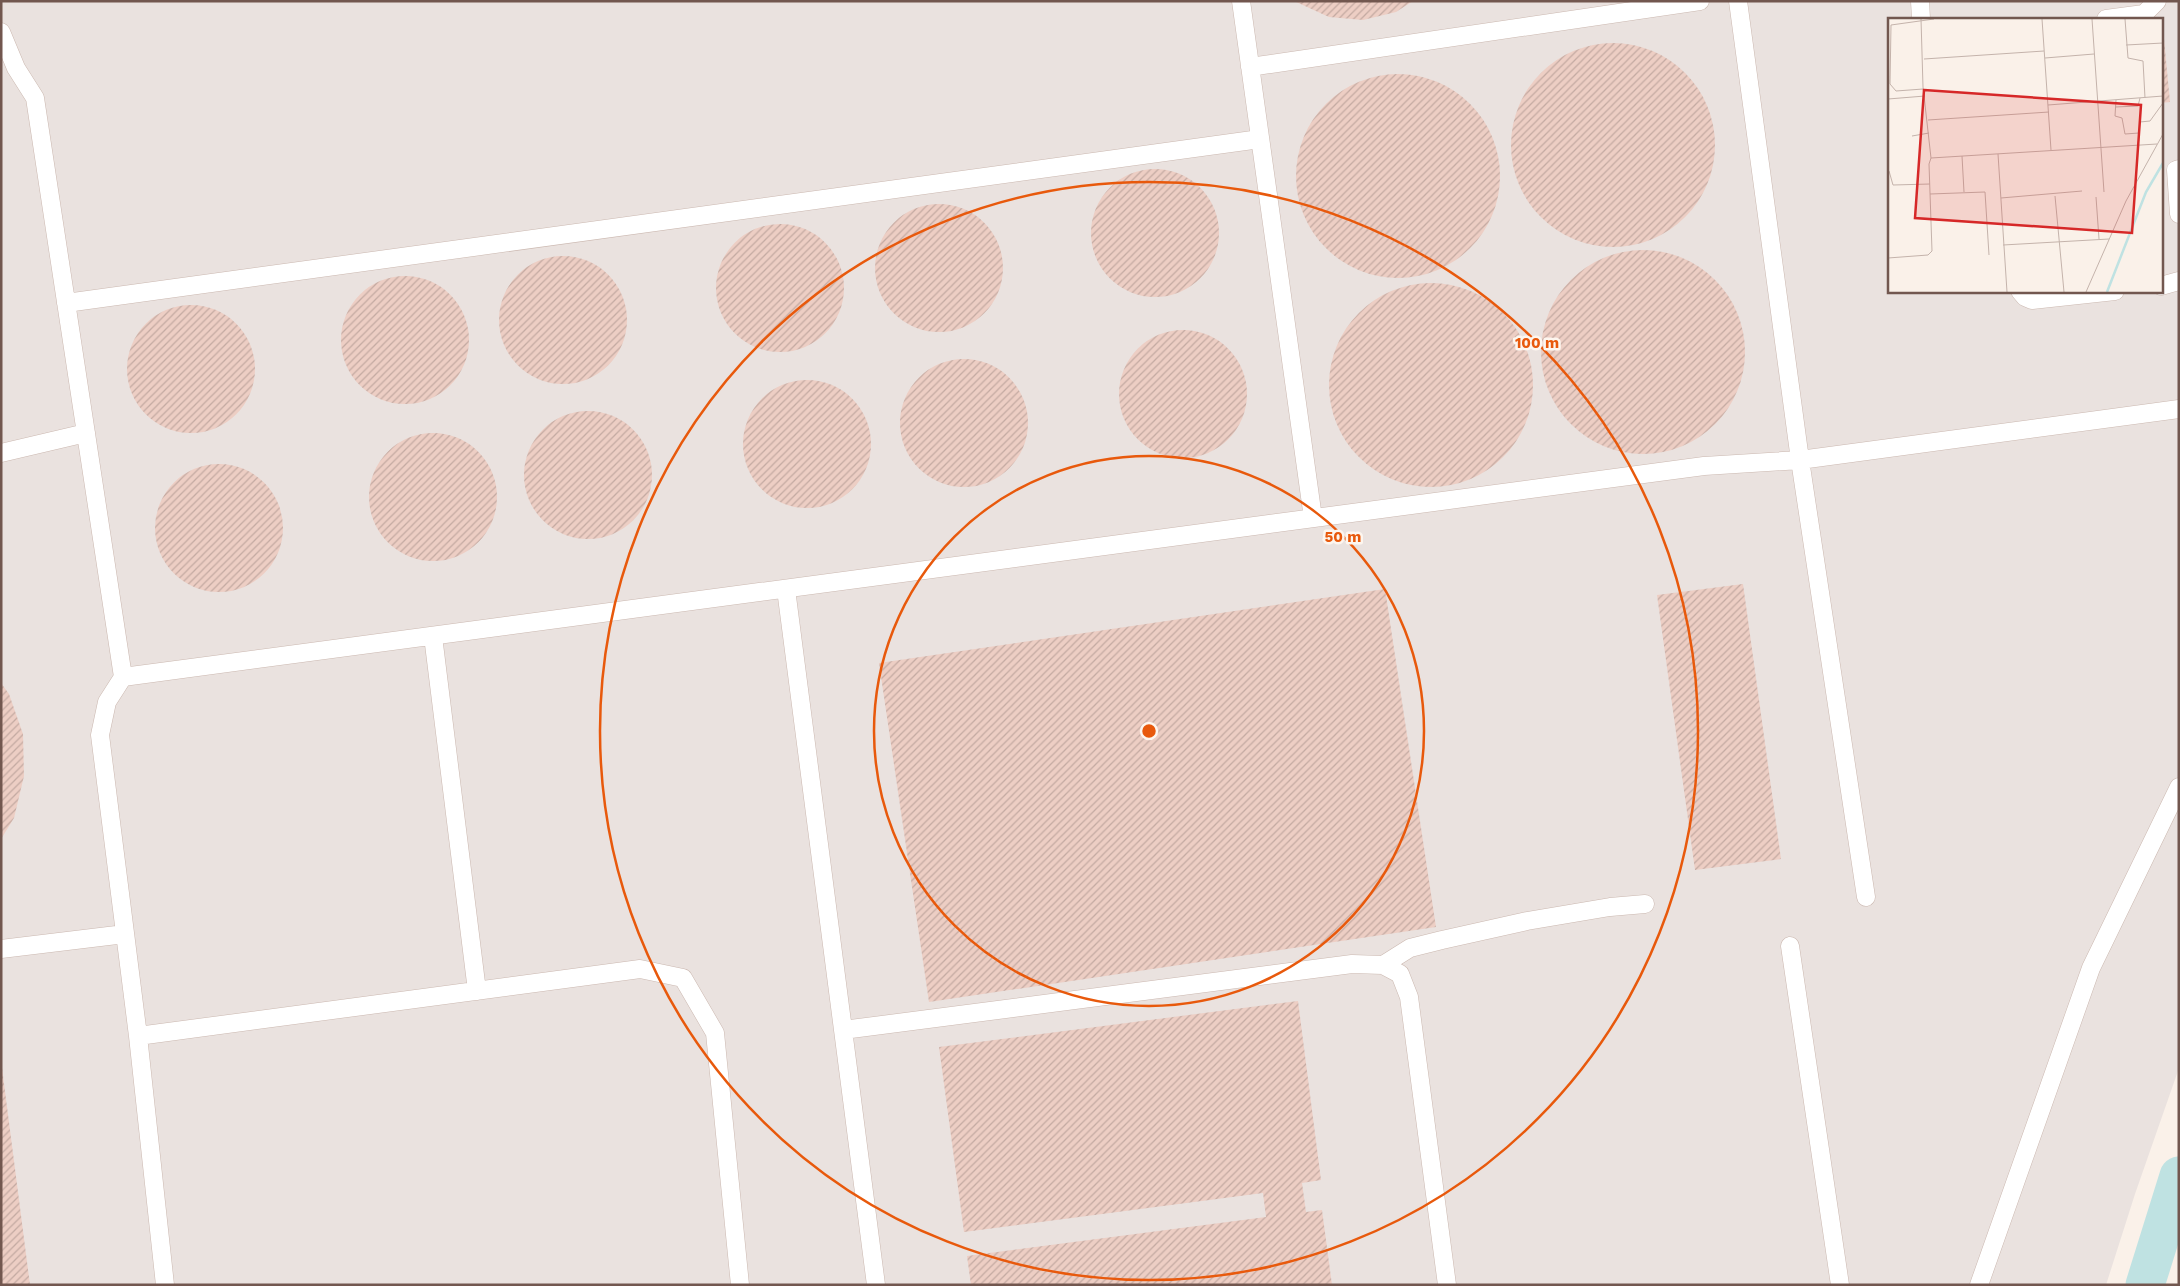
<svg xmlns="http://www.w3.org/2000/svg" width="2180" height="1286" font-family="'Work Sans',sans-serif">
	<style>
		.industrial { fill: #eae2df; fill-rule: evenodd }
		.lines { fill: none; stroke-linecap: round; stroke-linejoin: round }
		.canal { stroke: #bfe2e2; stroke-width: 39 }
		.building { fill: url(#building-hatch) }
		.service-casing { stroke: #cbb8b0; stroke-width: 19 }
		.service { stroke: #fff; stroke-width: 18 }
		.ring { fill: none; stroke: #e8590c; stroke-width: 2.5 }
		.inset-river { fill: none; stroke: #bfe2e2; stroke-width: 2.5 }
		.inset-road { fill: none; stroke: #c4b3ab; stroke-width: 1 }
		.view { fill: #d62828; fill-opacity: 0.15; stroke: #d62828; stroke-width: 2.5 }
		.inset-edge { fill: none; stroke: #72574f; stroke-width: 2.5 }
		.centre { fill: #e8590c; stroke: #fdf6ef; stroke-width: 2.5 }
		.ring-label { font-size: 15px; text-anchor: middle; font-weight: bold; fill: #e8590c; stroke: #fdf6ef; stroke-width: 5; stroke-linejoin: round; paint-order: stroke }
	</style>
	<defs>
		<pattern id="building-hatch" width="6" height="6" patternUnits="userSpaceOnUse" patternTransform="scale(1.25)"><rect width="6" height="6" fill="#edcec4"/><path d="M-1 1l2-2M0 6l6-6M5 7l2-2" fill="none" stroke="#c4aaa2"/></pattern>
	</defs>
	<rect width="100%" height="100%" fill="#faf1e9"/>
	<path class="industrial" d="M1,1H2179V1068L2135,1194L2106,1285H1ZM1889,19H2161V291H1889Z"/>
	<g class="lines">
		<path class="canal" d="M2145,1285L2179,1176"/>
	</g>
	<path class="building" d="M1294,1H1413L1396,12L1363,20L1329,17Z
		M2161,39H2164L2170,102L2161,103Z
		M1511 145a102 102 0 1 1 204 0a102 102 0 1 1-204 0Z
		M1296 176a102 102 0 1 1 204 0a102 102 0 1 1-204 0Z
		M1091 233a64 64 0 1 1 128 0a64 64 0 1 1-128 0Z
		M875 268a64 64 0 1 1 128 0a64 64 0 1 1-128 0Z
		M716 288a64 64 0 1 1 128 0a64 64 0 1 1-128 0Z
		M1541 352a102 102 0 1 1 204 0a102 102 0 1 1-204 0Z
		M499 320a64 64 0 1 1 128 0a64 64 0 1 1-128 0Z
		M341 340a64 64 0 1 1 128 0a64 64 0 1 1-128 0Z
		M1329 385a102 102 0 1 1 204 0a102 102 0 1 1-204 0Z
		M127 369a64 64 0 1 1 128 0a64 64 0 1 1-128 0Z
		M1119 394a64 64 0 1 1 128 0a64 64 0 1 1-128 0Z
		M900 423a64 64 0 1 1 128 0a64 64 0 1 1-128 0Z
		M743 444a64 64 0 1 1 128 0a64 64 0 1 1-128 0Z
		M524 475a64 64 0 1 1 128 0a64 64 0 1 1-128 0Z
		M369 497a64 64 0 1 1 128 0a64 64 0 1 1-128 0Z
		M155 528a64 64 0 1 1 128 0a64 64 0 1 1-128 0Z
		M1743,584L1781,859L1695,870L1657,595Z
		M1385,589L1436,927L929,1002L879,663Z
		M1,683L9,694L23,734L24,776L14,818L1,839Z
		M1298,1001L1321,1180L1302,1183L1306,1212L1322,1210L1332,1285H971L967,1256L1266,1217L1263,1193L964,1232L939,1047Z
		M1,1068H2L30,1285H1Z"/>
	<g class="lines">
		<defs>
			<path id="service" d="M1241,1L1313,518
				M1738,1L1800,460L1866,897
				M1920,1L1921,19
				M2106,19L2144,14L2157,1
				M1,32L16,68L35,98L123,677L107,702L100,735L138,1036L165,1285
				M1250,67L1700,1
				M2179,169L2176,170L2179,214
				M2161,286L2179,281
				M2020,291L2025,297L2032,300L2115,291
				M66,303L1260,139
				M1,453L86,433
				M786,589L876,1285
				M433,636L477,991
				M123,677L1704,466L1800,460L2179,409
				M1790,946L1840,1285
				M1,949L125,934
				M1383,965L1410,948L1442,940L1527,921L1610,907L1645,904
				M843,1030L1352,964L1383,965L1400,974L1409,997L1447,1285
				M138,1036L640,969L683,978L715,1033L740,1285
				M1979,1285L2091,968L2179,787"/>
		</defs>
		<use href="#service" class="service-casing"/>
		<use href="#service" class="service"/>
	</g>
	<g class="ring">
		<circle cx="1149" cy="731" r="275"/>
		<circle cx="1149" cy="731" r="549"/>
	</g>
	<g transform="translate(1888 18)">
		<rect width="275" height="275" fill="#faf1e9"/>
		<path class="inset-river" d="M219,274L258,174L275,145"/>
		<path class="inset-road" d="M154,1L163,132M204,1L216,174M237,1L240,40L255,43L257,80M238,27L275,25M157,40L206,36M36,41L156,33M2,66L3,7L46,1M2,66L8,73L35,71M0,81L37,78M228,82L227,98L234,100L237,116L251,115L252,104L262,103L275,85M160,87L275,78M227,89L250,88L252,80M40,102L161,94M24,118L41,115M110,136L119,274M74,138L76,174M43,140L269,126M1,153L5,167L42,166M42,176L97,174L101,237M167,178L176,274M208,179L211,221M113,180L194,173M115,227L221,221M0,240L40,237L44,233L41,146L43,140L35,69L33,1M198,274L238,183L275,116"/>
		<path class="view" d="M36,72L253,87L244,215L27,200Z"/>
		<rect width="275" height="275" class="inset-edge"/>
	</g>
	<circle cx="1149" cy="731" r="8" class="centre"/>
	<g class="ring-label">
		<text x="1537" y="348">100 m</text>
		<text x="1343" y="542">50 m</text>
	</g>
	<rect width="2180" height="1286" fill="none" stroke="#72574f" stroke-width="5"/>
</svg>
